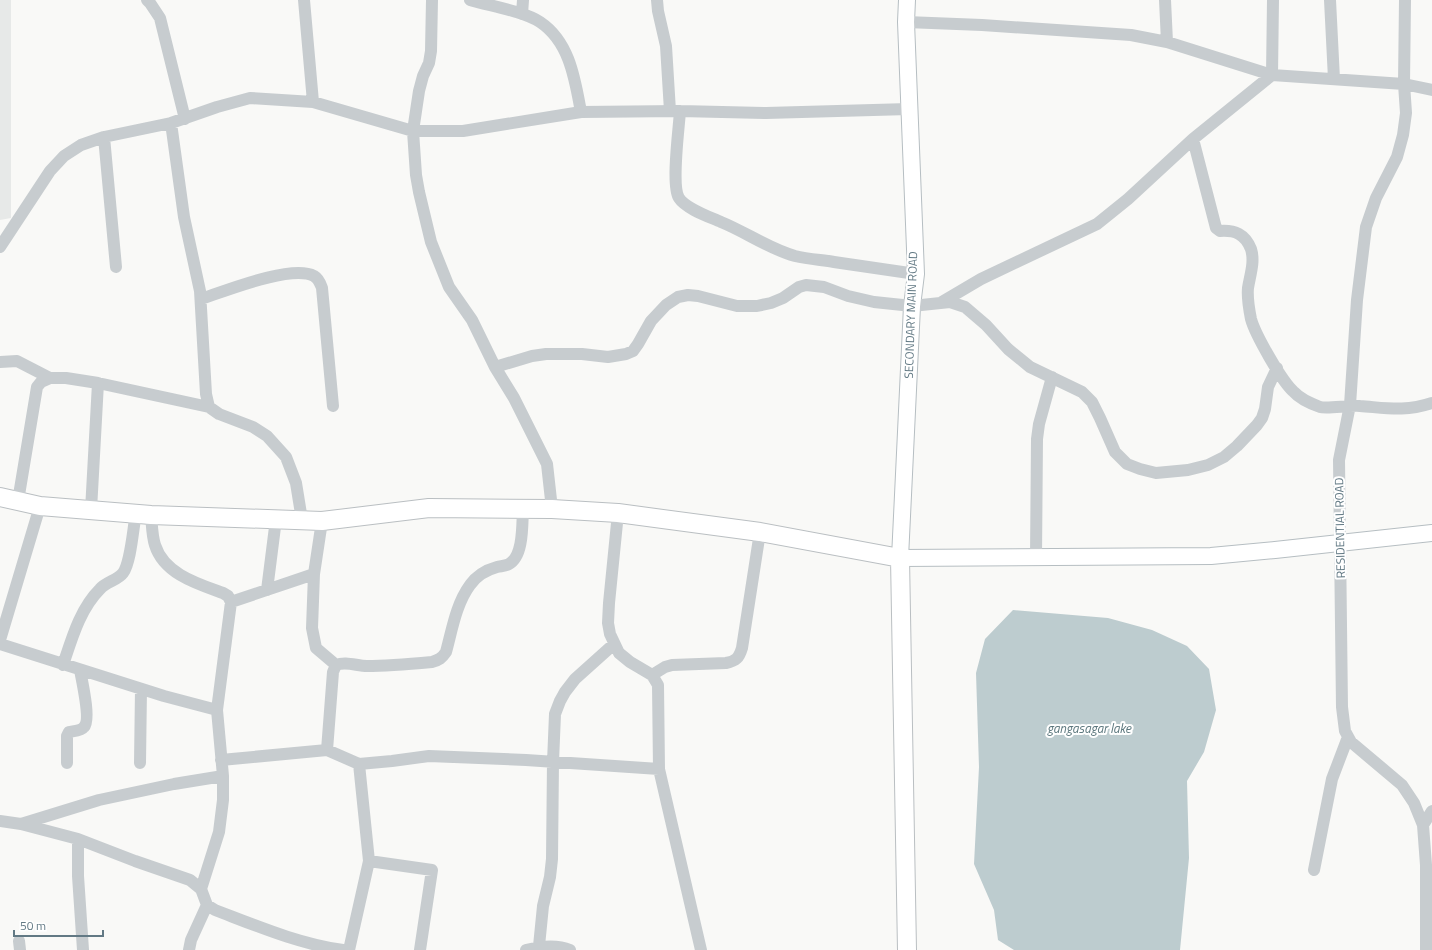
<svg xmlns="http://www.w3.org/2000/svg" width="1432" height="950" font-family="'Titillium Web',sans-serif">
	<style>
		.built { fill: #e7e9e8 }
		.water { fill: #bdcccf }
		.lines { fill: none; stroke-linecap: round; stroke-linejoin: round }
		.secondary-casing { stroke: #b6bec2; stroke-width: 18 }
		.primary-casing { stroke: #babfc2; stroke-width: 20 }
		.street { stroke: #c7cccf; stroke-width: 12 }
		.secondary { stroke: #fff; stroke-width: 16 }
		.primary { stroke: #fff; stroke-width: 18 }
		.labels { text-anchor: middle; stroke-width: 4; stroke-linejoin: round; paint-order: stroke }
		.street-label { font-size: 12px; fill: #627984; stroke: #fff }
		.water-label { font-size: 13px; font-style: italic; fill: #5d787e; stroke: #fff }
	</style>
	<rect width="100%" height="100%" fill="#f9f9f7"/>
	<path class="built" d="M0,0H11V218L0,220Z"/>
	<path class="water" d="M1013,610L1108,618L1152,630L1187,646L1209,669L1216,710L1204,752L1187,781L1189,858L1180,950H1014L998,940L994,910L974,864L979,767L976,673L985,639Z"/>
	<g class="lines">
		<defs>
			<path id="secondary" d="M907,0L906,22L916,274L912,306L900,558L1211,556L1275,550L1432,533"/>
			<path id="primary" d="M0,497L40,506L151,515L322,521L429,508L552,509L618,513L760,532L900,558L907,950"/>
		</defs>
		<use href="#secondary" class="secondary-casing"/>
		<use href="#primary" class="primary-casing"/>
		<path class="street" d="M147,0L150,3L160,18L185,119
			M432,0L431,51L429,63L423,76L419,91L413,131L416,175L419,192L431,242L449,287L472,320L495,367L514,398L547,464L552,509
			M470,0C490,6 523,11 540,22C570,42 575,80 581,112
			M657,0L658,11L666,46L670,111
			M1165,0L1167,42
			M1330,0L1334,79
			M1405,0L1404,84L1406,113L1403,135L1397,157L1376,198L1366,227L1357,300L1350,405L1339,460L1342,707L1345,731L1351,742L1402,785L1414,803L1423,825L1426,865V950
			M522,14L523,0
			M906,22L982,25L1131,35L1167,42L1272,75L1404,84L1432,90
			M313,102L413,131H463L581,112L680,111L766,113L909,109
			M680,111C679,128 671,186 679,198C686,209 710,217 721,222C746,232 769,249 795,256C808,259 822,260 834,262C862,266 889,270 916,274
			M171,123L184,217L200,291L206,394L209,407L219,414L253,427L267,436L286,457L296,483L302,520
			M104,137L116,267
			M1193,139L1216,228L1220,231C1235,230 1245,234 1251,249C1255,262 1250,275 1248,288C1247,298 1249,309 1251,319C1255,334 1282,382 1294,392C1300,399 1312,404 1320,407C1327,409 1350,405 1360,406C1387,408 1405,412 1432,403
			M0,247L50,171L64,156L81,145L104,137L171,123L217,107L250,98L313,102L304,0
			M201,299C225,291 292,264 314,276C319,279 320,283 322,288L333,406
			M942,302L981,279L1097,224L1128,199L1193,139L1272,75L1273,0
			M0,362L17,361L50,378
			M495,367L532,356L546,354H582L608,357L626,354L633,351L638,344L651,321L666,305L678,297L688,295L698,296L737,306H757L771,303L783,298L799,287L806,285L824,287L848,296L874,302L912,306L950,302L965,307L986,325L1008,349L1030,367L1082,392L1092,402L1100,418L1115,452L1127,464L1140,469L1156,473L1188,470L1208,465L1224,457L1237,446L1257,425L1262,418L1265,409L1268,387L1277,368
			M18,501L37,387L41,382L50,378H66L98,383L209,407
			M91,510L98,383
			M618,513L609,603L608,623L610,634L619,653L630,662L652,675L658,685L659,769L701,950
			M151,515C152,525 152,536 155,545C164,574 198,584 223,593L228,596L231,602L217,710L223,776V800L219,832L201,889
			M322,521L314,574L312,628L316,648L336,665
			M1036,557L1037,439L1039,424L1052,377
			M267,590L276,519
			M231,602L314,574
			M0,640L40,506
			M0,644L164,696L217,710
			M63,665C72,638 80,609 100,589C106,582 118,580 123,573C131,562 133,528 136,513
			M652,675L665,667L672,665L726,663C736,661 739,658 742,648L760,532
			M327,750L333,672L336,665C346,661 357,666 367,666C388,666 410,664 432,662C439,660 442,658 446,652C452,630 456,604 470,585C477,575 486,570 497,567C501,566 506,566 509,564C524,556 522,523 523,509
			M221,760L327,750L359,764L369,861L349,950
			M67,763V736L69,732C73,731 81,731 84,727C91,720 82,681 80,670
			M140,763L141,689
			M359,764L392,761L429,756L526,760L659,769
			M0,821L21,824L78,839L135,861L190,880L201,889L207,905L215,910C257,926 299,944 343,950
			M21,824L99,800L174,784L223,776
			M1423,825L1432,811
			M78,839V876L83,950
			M369,861L432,870L420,950
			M1314,870L1332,779L1348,737
			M19,941L20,950
			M539,946L543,906L550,877L552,859L553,762L555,714L560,701L565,692L575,679L614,644
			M189,950L191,940L207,905
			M526,950C541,946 556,944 570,950"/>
		<use href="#secondary" class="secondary"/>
		<use href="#primary" class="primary"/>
	</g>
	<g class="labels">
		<g class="street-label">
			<text transform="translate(911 315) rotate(-88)" y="4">SECONDARY MAIN ROAD</text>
			<text transform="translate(1340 528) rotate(-91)" y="4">RESIDENTIAL ROAD</text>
		</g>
		<g class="water-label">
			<text x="1089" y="733">gangasagar lake</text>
		</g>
	</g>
	<path d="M14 930v6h89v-6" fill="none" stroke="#627984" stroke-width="2"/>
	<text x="20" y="930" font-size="12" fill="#627984" stroke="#ffffff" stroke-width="3" paint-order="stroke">50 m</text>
</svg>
